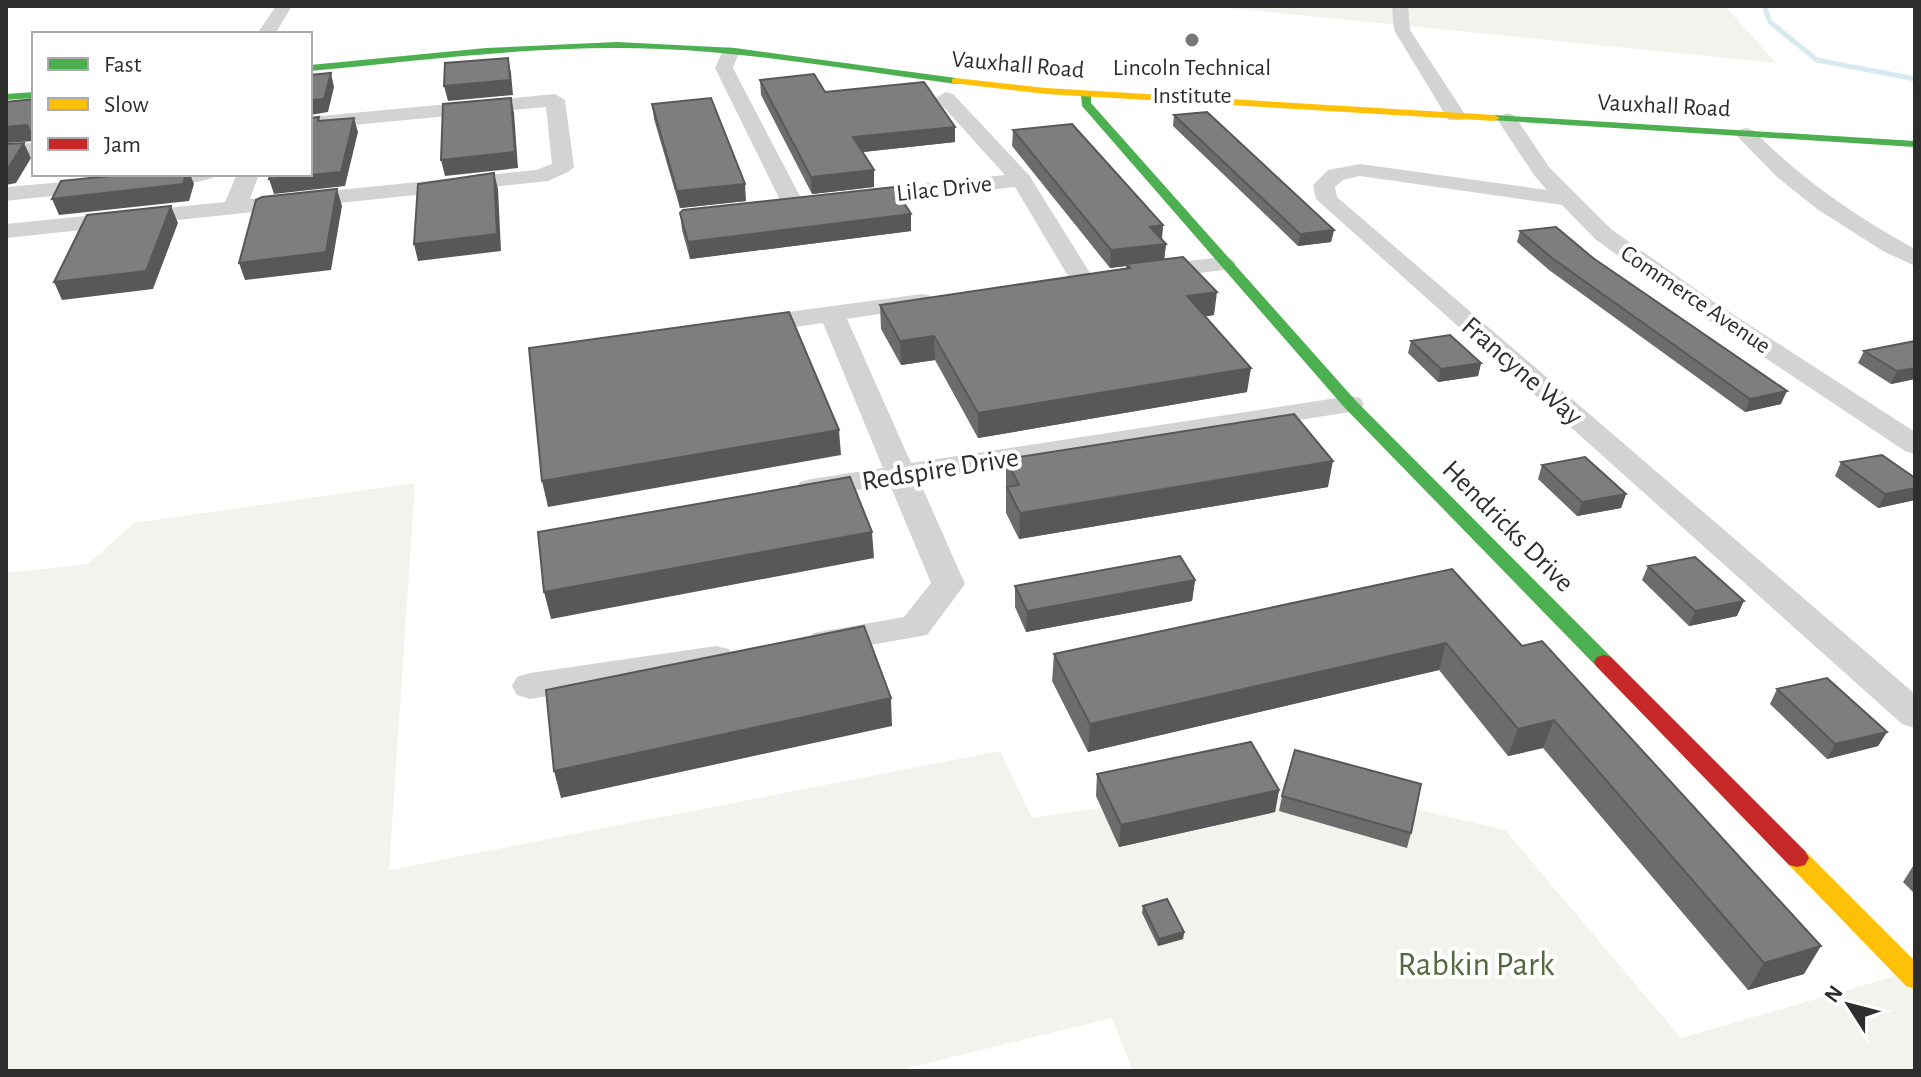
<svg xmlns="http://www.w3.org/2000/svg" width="1921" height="1077" font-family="'Alegreya Sans',sans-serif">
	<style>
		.green { fill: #f1f3ec }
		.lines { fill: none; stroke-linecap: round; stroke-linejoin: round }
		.stream { stroke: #d8e9f0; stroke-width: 5 }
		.street { fill: #d3d3d3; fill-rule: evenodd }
		.fast { fill: #4caf50; fill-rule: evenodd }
		.slow { fill: #ffc107; fill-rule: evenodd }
		.jam { fill: #c62828; fill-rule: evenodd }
		.wall { fill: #6c6c6c }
		.shaded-wall { fill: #585858 }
		.building { fill: #7e7e7e; stroke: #585858; stroke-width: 2 }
		.poi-dot { fill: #777; stroke: #fff; stroke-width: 3 }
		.labels { text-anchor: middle; stroke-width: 8; stroke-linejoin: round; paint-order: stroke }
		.far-street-label { font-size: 24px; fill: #2e2e2e; stroke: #fff }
		.far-poi-label { font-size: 24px; fill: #2e2e2e; stroke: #fff }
		.street-label { font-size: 28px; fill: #2e2e2e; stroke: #fff }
		.near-park-label { font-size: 34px; fill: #54673d; stroke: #fff }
	</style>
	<rect width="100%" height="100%" fill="#fff"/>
	<path class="green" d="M1209,6H1725L1776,63Z
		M415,483L389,870L1000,751L1032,818L1292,780L1505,830L1681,1038L1909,972L1915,978V1071H1133L1112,1018L895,1071H6V573L88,564L134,523Z"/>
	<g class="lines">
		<path class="stream" d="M1764,6L1770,22L1817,60L1915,79"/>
		<path class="street" d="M276,6H292L275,34H257Z
			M1392,6H1408L1410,30L1466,116L1463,120H1449L1446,116L1394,30Z
			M730,47L739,52L733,68L804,204L801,209H785L782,204L715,68L724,48Z
			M946,92L953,94L1029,175L1095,281L1092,286H1074L1015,187L854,205L846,203L843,198L854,191L1005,175L939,102L936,98Z
			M555,94L565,100L574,167L570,171L548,181L6,238V224L225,202L237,174H259L250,199L536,170L552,164L546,107L310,129V117Z
			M1507,113L1514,115L1549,167L1611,229L1711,300L1915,432V454L1905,451L1693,310L1595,239L1562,205L1360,176L1343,180L1335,187L1337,197L1915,694V728L1902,724L1316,199L1313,185L1328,170L1360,164L1547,190L1534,175L1497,119Z
			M1746,128L1753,130C1801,179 1855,216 1915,249V266L1883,251L1817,209L1777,177L1739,138L1736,134L1739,130Z
			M34,143V155L6,157V145Z
			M147,174H218C209,184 147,190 138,180Z
			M98,179L106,180L109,185L106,190L6,201V187Z
			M1224,257L1232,259L1236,264L1232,269L1151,279L1142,277L1139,272L1142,267L1151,265Z
			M922,294L931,296L934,301L931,306L847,319L911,463L1350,396L1360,398L1364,404L1360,410L1350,412L919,480L965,584L927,635L825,653L813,649L807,641L813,633L904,617L931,583L890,485L811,497L800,494L796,488L800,482L811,479L883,468L823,323L751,333L742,330L738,325L742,320L751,317Z
			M716,646L729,649L734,658L729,667L530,699L517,695L512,686L517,677L530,673Z"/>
		<path class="fast" d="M617,42L735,48L956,78L961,81L956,84C858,71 760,53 661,49C544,44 427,60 310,71V65L486,48Z
			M1086,91L1091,94V103L1356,401L1611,657L1614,662L1611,667H1597L1344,407L1082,106L1081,94Z
			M34,92V98L6,100V94Z
			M1494,115L1915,141V147L1490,120V116Z"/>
		<path class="slow" d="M956,78L1046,88L1494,115L1500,118L1494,121L1046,94L952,83V79Z
			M1797,849L1805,851L1915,961V989L1906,986L1789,865L1785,858L1789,851Z"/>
		<path class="jam" d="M1604,655L1611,657L1805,851L1809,858L1805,865L1797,867L1789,865L1597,667L1594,662L1597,657Z"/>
	</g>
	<path class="wall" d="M760,80L825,92L955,142L862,152L874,170V187L812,194L761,95Z
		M652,104L746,201L680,208L654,119Z
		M1174,115L1334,230L1331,242L1298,246L1173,126Z
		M1013,130L1163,225L1162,239L1166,244L1164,259L1214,315L1205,316L1247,392L978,438L935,360L901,365L881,329L880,305L1126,268V266L1110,268L1012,146Z
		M680,213L911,231L690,259L682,230Z
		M1520,231L1593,258L1781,404L1745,412L1549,270L1517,242Z
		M1411,341L1481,363L1478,376L1438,382L1408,353Z
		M1915,341V379L1891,384L1858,363L1864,351Z
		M1006,459L1328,487L1019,539L1006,513Z
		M1841,462L1915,478V500L1878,508L1835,476Z
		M1542,465L1626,494L1621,508L1577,516L1538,479Z
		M1648,566L1737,616L1689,626L1642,580Z
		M1452,569L1804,974L1748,990L1543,748L1508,756L1439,670L1088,752L1052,681L1054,654Z
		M1195,580L1192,601L1026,632L1015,607V586Z
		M1777,689L1887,732L1878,746L1827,759L1770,704Z
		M1097,774L1279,790L1275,812L1119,847L1096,796Z
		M1282,796L1411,833L1407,848L1279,811Z
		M1915,863V894L1903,882Z
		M1143,906L1184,932L1183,939L1158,946L1142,913Z"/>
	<path class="shaded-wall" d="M508,58L511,73L513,95L448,101L444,86Z
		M331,73L334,87L328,112L310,115V100Z
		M511,98L514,113L518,168L445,176L441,160Z
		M354,118L358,132L345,186L274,194L269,179Z
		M27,125L34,127V141L6,143V127Z
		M955,127V142L854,153L853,137Z
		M24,143L31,158L16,183L6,185V168Z
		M874,170V187L812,194L811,177Z
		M494,173L498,189L501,251L418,261L414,244Z
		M77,174H111L78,177Z
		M186,174H190L194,184L189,201L59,215L52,199Z
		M745,184L746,201L680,208L677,191Z
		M337,189L342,206L331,270L245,280L239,263Z
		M171,206L178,223L153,289L62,300L54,282Z
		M911,214V231L690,259L688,242Z
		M1163,225L1161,243L1150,227Z
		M1334,230L1331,242L1298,246L1300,234Z
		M1166,244L1164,261L1126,264V266L1110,268L1111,250Z
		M1217,292L1214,315L1185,320L1187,296Z
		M934,336L935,360L901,365L900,341Z
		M1481,363L1478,376L1438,382L1441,369Z
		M1251,368L1247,392L978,438V413Z
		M1915,368V379L1891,384L1897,371Z
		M1787,391L1781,404L1745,412L1750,399Z
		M839,430L841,455L548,507L542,481Z
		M1333,461L1328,487L1019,539L1020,513Z
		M1915,488V500L1878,508L1885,494Z
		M1626,494L1621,508L1577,516L1582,502Z
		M872,532L874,558L551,619L544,592Z
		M1195,580L1192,601L1026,632L1027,611Z
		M1744,601L1737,616L1689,626L1695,611Z
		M1446,643L1439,670L1088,752L1090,724Z
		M891,698L892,726L561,798L554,771Z
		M1554,720L1543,748L1508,756L1518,729Z
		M1887,732L1878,746L1827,759L1835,744Z
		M1279,790L1275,812L1119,847L1121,825Z
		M1184,932L1183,939L1158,946L1159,939Z
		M1821,946L1804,974L1748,990L1764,963Z"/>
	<path class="building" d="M508,58L510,80L444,86L445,63Z
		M331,73L324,99L310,100V75Z
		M814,74L825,92L924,82L955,127L853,137L874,170L811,177L760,80Z
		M511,98L515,152L441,160L443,104Z
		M711,98L745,184L677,191L652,104Z
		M34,99V127L31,133L27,125L6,127V102Z
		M1207,112L1334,230L1300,234L1174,115Z
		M319,117L318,121L354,118L341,172L269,179L271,174H310V118Z
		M1072,124L1163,225L1150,227L1166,244L1111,250L1013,130Z
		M24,143L9,167L6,168V144Z
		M494,173L497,234L414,244L418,184Z
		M130,174H186L183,184L52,199L61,181Z
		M894,187L911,214L688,242L680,213L683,210Z
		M337,189L326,252L239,263L256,200L262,197Z
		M171,206L146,271L54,282L87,215Z
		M1556,227L1593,258L1787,391L1750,399L1552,258L1520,231Z
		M1183,257L1217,292L1187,296L1251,368L978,413L934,336L900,341L880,305L1130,268L1126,264Z
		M789,312L839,430L542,481L529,348Z
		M1450,335L1481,363L1441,369L1411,341Z
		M1915,341V368L1897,371L1864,351Z
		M1294,414L1333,461L1020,513L1007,487L1019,485L1006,459Z
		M1882,455L1915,478V488L1885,494L1841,462Z
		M1585,457L1626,494L1582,502L1542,465Z
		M850,477L872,532L544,592L538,532Z
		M1180,556L1195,580L1027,611L1015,586Z
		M1695,557L1744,601L1695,611L1648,566Z
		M1452,569L1522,646L1542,641L1821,946L1764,963L1554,720L1518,729L1446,643L1090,724L1054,654Z
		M864,626L891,698L554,771L546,690Z
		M1827,678L1887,732L1835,744L1777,689Z
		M1251,742L1279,790L1121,825L1097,774Z
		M1295,750L1421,784L1411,833L1282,796Z
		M1167,899L1184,932L1159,939L1143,906Z"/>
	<circle class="poi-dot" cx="1192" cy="40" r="8"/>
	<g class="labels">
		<g class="far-street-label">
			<text transform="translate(1018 64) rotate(5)" y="8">Vauxhall Road</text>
			<text transform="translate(1664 105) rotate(3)" y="8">Vauxhall Road</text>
			<text transform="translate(944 188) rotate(-6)" y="8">Lilac Drive</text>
			<text transform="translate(1696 299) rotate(34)" y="8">Commerce Avenue</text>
		</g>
		<g class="far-poi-label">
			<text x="1192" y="75">Lincoln Technical<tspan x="1192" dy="28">Institute</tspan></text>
		</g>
		<g class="street-label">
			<text transform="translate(1523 370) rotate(41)" y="10">Francyne Way</text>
			<text transform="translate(940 468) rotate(-9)" y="10">Redspire Drive</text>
			<text transform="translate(1509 525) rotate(45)" y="10">Hendricks Drive</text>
		</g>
		<g class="near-park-label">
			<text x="1476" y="975">Rabkin Park</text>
		</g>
	</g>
	<rect width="1921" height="1077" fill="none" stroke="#2e2e2e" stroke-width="16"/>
	<rect x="32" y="32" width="280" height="144" fill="#ffffff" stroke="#ababab" stroke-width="2"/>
	<rect x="48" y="58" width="40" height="12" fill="#4caf50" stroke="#ababab" stroke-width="2"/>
	<text x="104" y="72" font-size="24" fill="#2e2e2e">Fast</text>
	<rect x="48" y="98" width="40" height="12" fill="#ffc107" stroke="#ababab" stroke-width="2"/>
	<text x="104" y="112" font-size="24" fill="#2e2e2e">Slow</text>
	<rect x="48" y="138" width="40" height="12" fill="#c62828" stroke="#ababab" stroke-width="2"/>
	<text x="104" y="152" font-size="24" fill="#2e2e2e">Jam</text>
	<g transform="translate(1849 1005) rotate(306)" stroke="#ffffff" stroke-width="6" paint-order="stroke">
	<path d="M0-6L14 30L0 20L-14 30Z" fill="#2e2e2e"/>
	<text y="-12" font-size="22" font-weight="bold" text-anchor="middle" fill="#2e2e2e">N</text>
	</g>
</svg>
